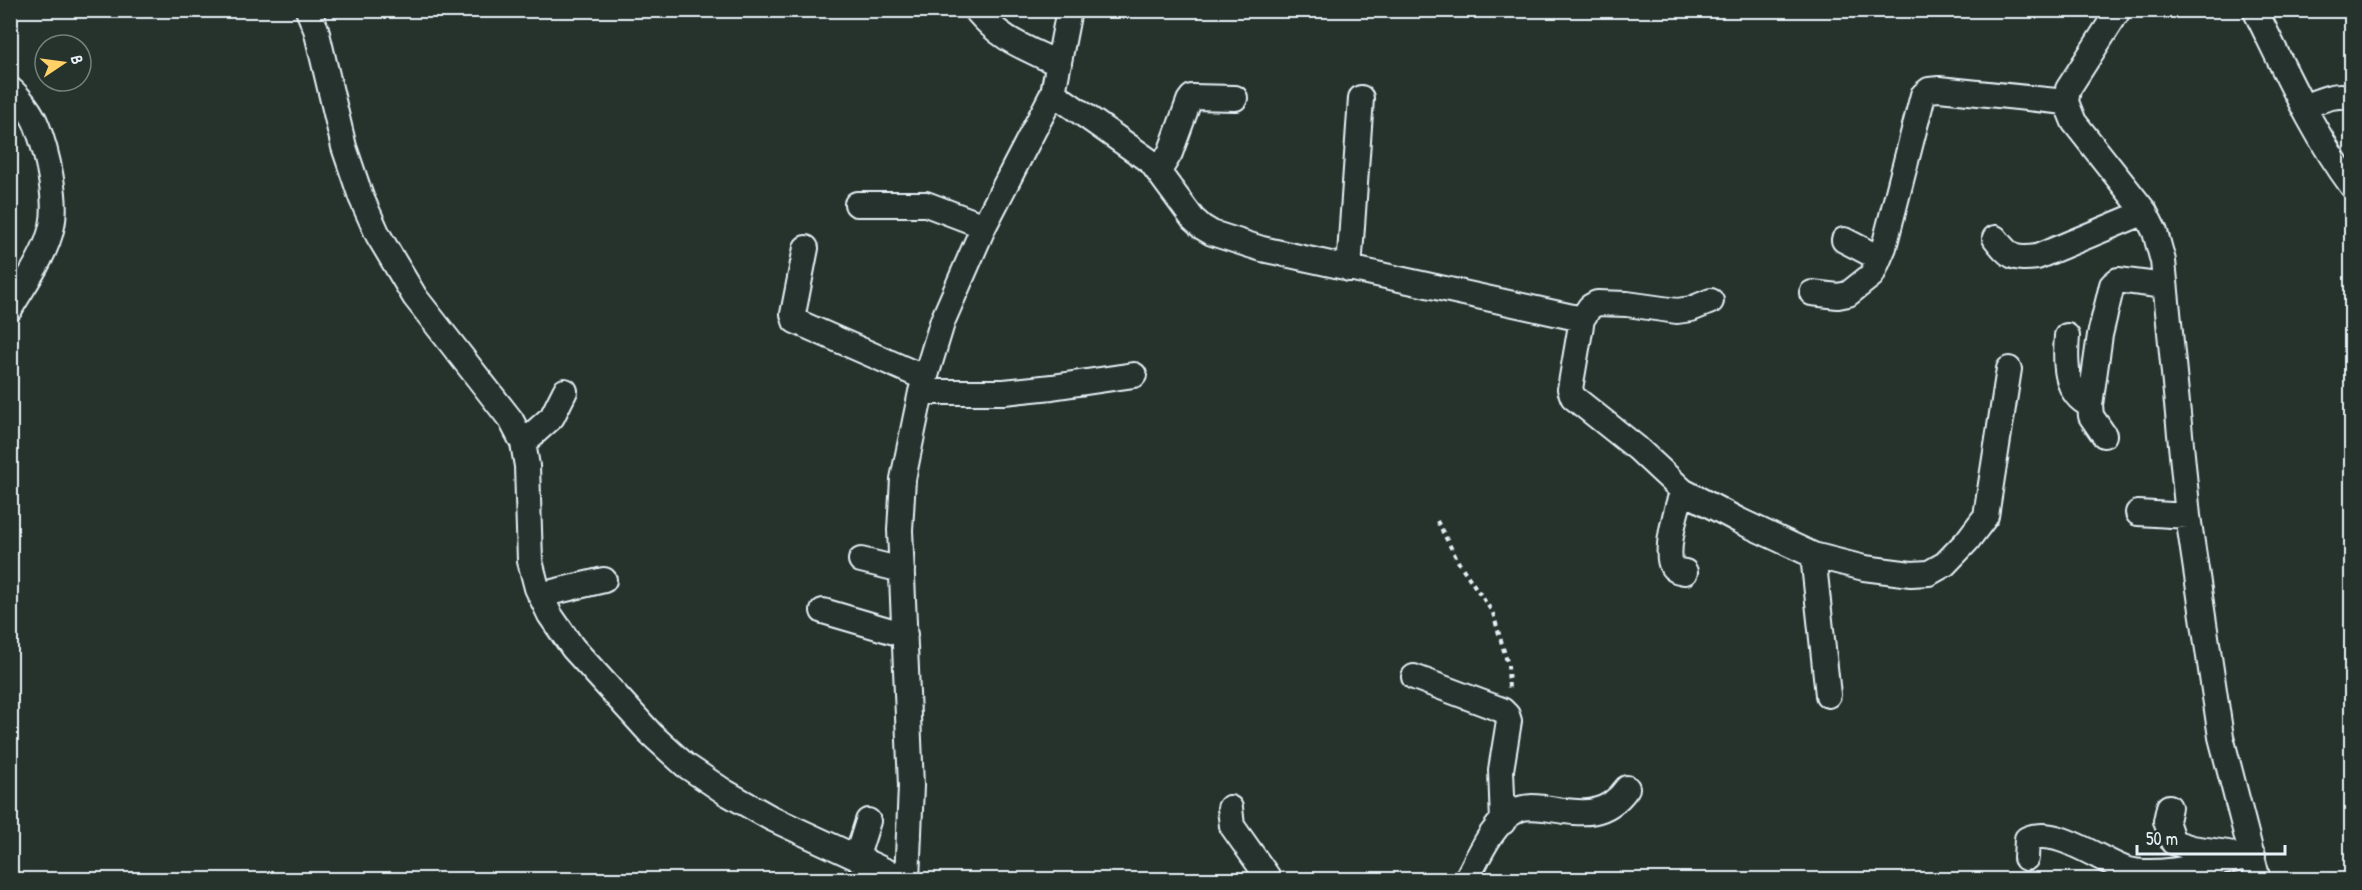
<svg xmlns="http://www.w3.org/2000/svg" width="2362" height="890" font-family="'Patrick Hand',sans-serif">
	<style>
		.lines { fill: none; stroke-linecap: round; stroke-linejoin: round }
		.minor-casing { stroke: #e8f1f8; stroke-width: 28 }
		.path { stroke: #e8f1f8; stroke-width: 4; stroke-dasharray: 4.5 4.5; stroke-linecap: butt }
		.minor { stroke: #26332d; stroke-width: 24 }
	</style>
	<rect width="100%" height="100%" fill="#26332d"/>
	<filter id="ink" filterUnits="userSpaceOnUse"><feTurbulence type="fractalNoise" baseFrequency=".0167" numOctaves="2"/><feDisplacementMap in="SourceGraphic" scale="12" xChannelSelector="R" yChannelSelector="G"/><feConvolveMatrix kernelMatrix="1 2 1 2 8 2 1 2 1" color-interpolation-filters="sRGB"/></filter>
	<g filter="url(#ink)">
		<g class="lines">
			<defs>
				<path id="minor" d="M308,10L316,29L344,147L361,197L378,235L415,297L511,420L523,443L527,466L530,561L537,588L550,615L573,648L651,734L685,765L725,792L771,818L905,880
					M976,10C1002,41 1024,47 1059,64
					M2255,10C2285,70 2312,132 2352,186
					M2118,11L2068,89L2066,102L2074,122L2145,212L2155,232L2163,261L2188,516L2221,737L2258,880
					M10,89C21,98 32,113 37,126C47,152 58,200 52,226C46,255 25,283 10,309
					M1053,93L1151,162L1193,219L1202,227L1212,233L1262,249L1582,319
					M2304,107C2319,101 2336,92 2352,98
					M1159,171L1170,153L1189,101L1192,97L1235,98
					M857,204H926L984,226
					M1995,238C2010,257 2013,260 2037,257L2145,212
					M1844,240L1879,258
					M806,248L793,314L795,321L925,378
					M1349,269L1361,98
					M1812,293L1838,296L1848,294L1872,275L1884,247L1923,95L1929,90L1939,89L2066,102
					M1711,301L1691,309L1677,311L1627,304L1597,303L1590,307L1582,319L1570,389L1573,397L1637,448L1683,491L1740,521L1813,555L1864,568L1911,574L1929,573L1945,564L1967,541L1986,516L2009,369
					M2067,336C2065,360 2064,394 2090,405
					M921,392H1004L1052,387L1134,375
					M2104,435L2091,416L2090,405L2100,335L2112,285L2118,280L2165,286
					M523,443L552,417L565,391
					M1683,491C1677,506 1664,553 1672,566C1675,571 1680,571 1685,572
					M2138,513L2188,516
					M1813,555L1828,695
					M861,560L902,570
					M540,595L604,580
					M823,611L905,635
					M1414,677L1502,710L1507,715L1509,721L1501,770L1503,822
					M2169,807L2166,821L2173,842L2192,848L2228,853
					M1230,808L1232,826L1270,880
					M857,856L868,821
					M2026,858L2027,839C2056,826 2097,859 2125,869C2157,879 2219,862 2253,856
					M907,880L911,786L900,530L903,479L921,392L943,320L984,226L1053,93L1069,10
					M1466,880C1479,856 1492,823 1517,810C1525,806 1535,807 1544,808C1579,813 1604,820 1627,788"/>
			</defs>
			<use href="#minor" class="minor-casing"/>
			<path class="path" d="M1437,521L1459,563L1493,613L1508,665L1509,690"/>
			<use href="#minor" class="minor"/>
		</g>
	</g>
	<rect width="2362" height="890" fill="none" stroke="#26332d" stroke-width="36"/>
	<rect x="18" y="18" width="2326" height="854" fill="none" stroke="#e8f1f8" stroke-width="2" filter="url(#ink)"/>
	<g transform="translate(63 63) rotate(77)"><circle r="28" fill="#26332d" stroke="#747f7e" stroke-width="1.5"/>
	<path d="M0-4.5L10 22L0 15L-10 22Z" fill="#ffd166"/>
	<text y="-9" font-size="16" font-weight="bold" text-anchor="middle" fill="#e8f1f8">B</text>
	</g>
	<path d="M2137 845v9h148v-9" fill="none" stroke="#e8f1f8" stroke-width="3"/>
	<text x="2146" y="845" font-size="18" fill="#e8f1f8" stroke="#26332d" stroke-width="4.5" paint-order="stroke">50 m</text>
</svg>
